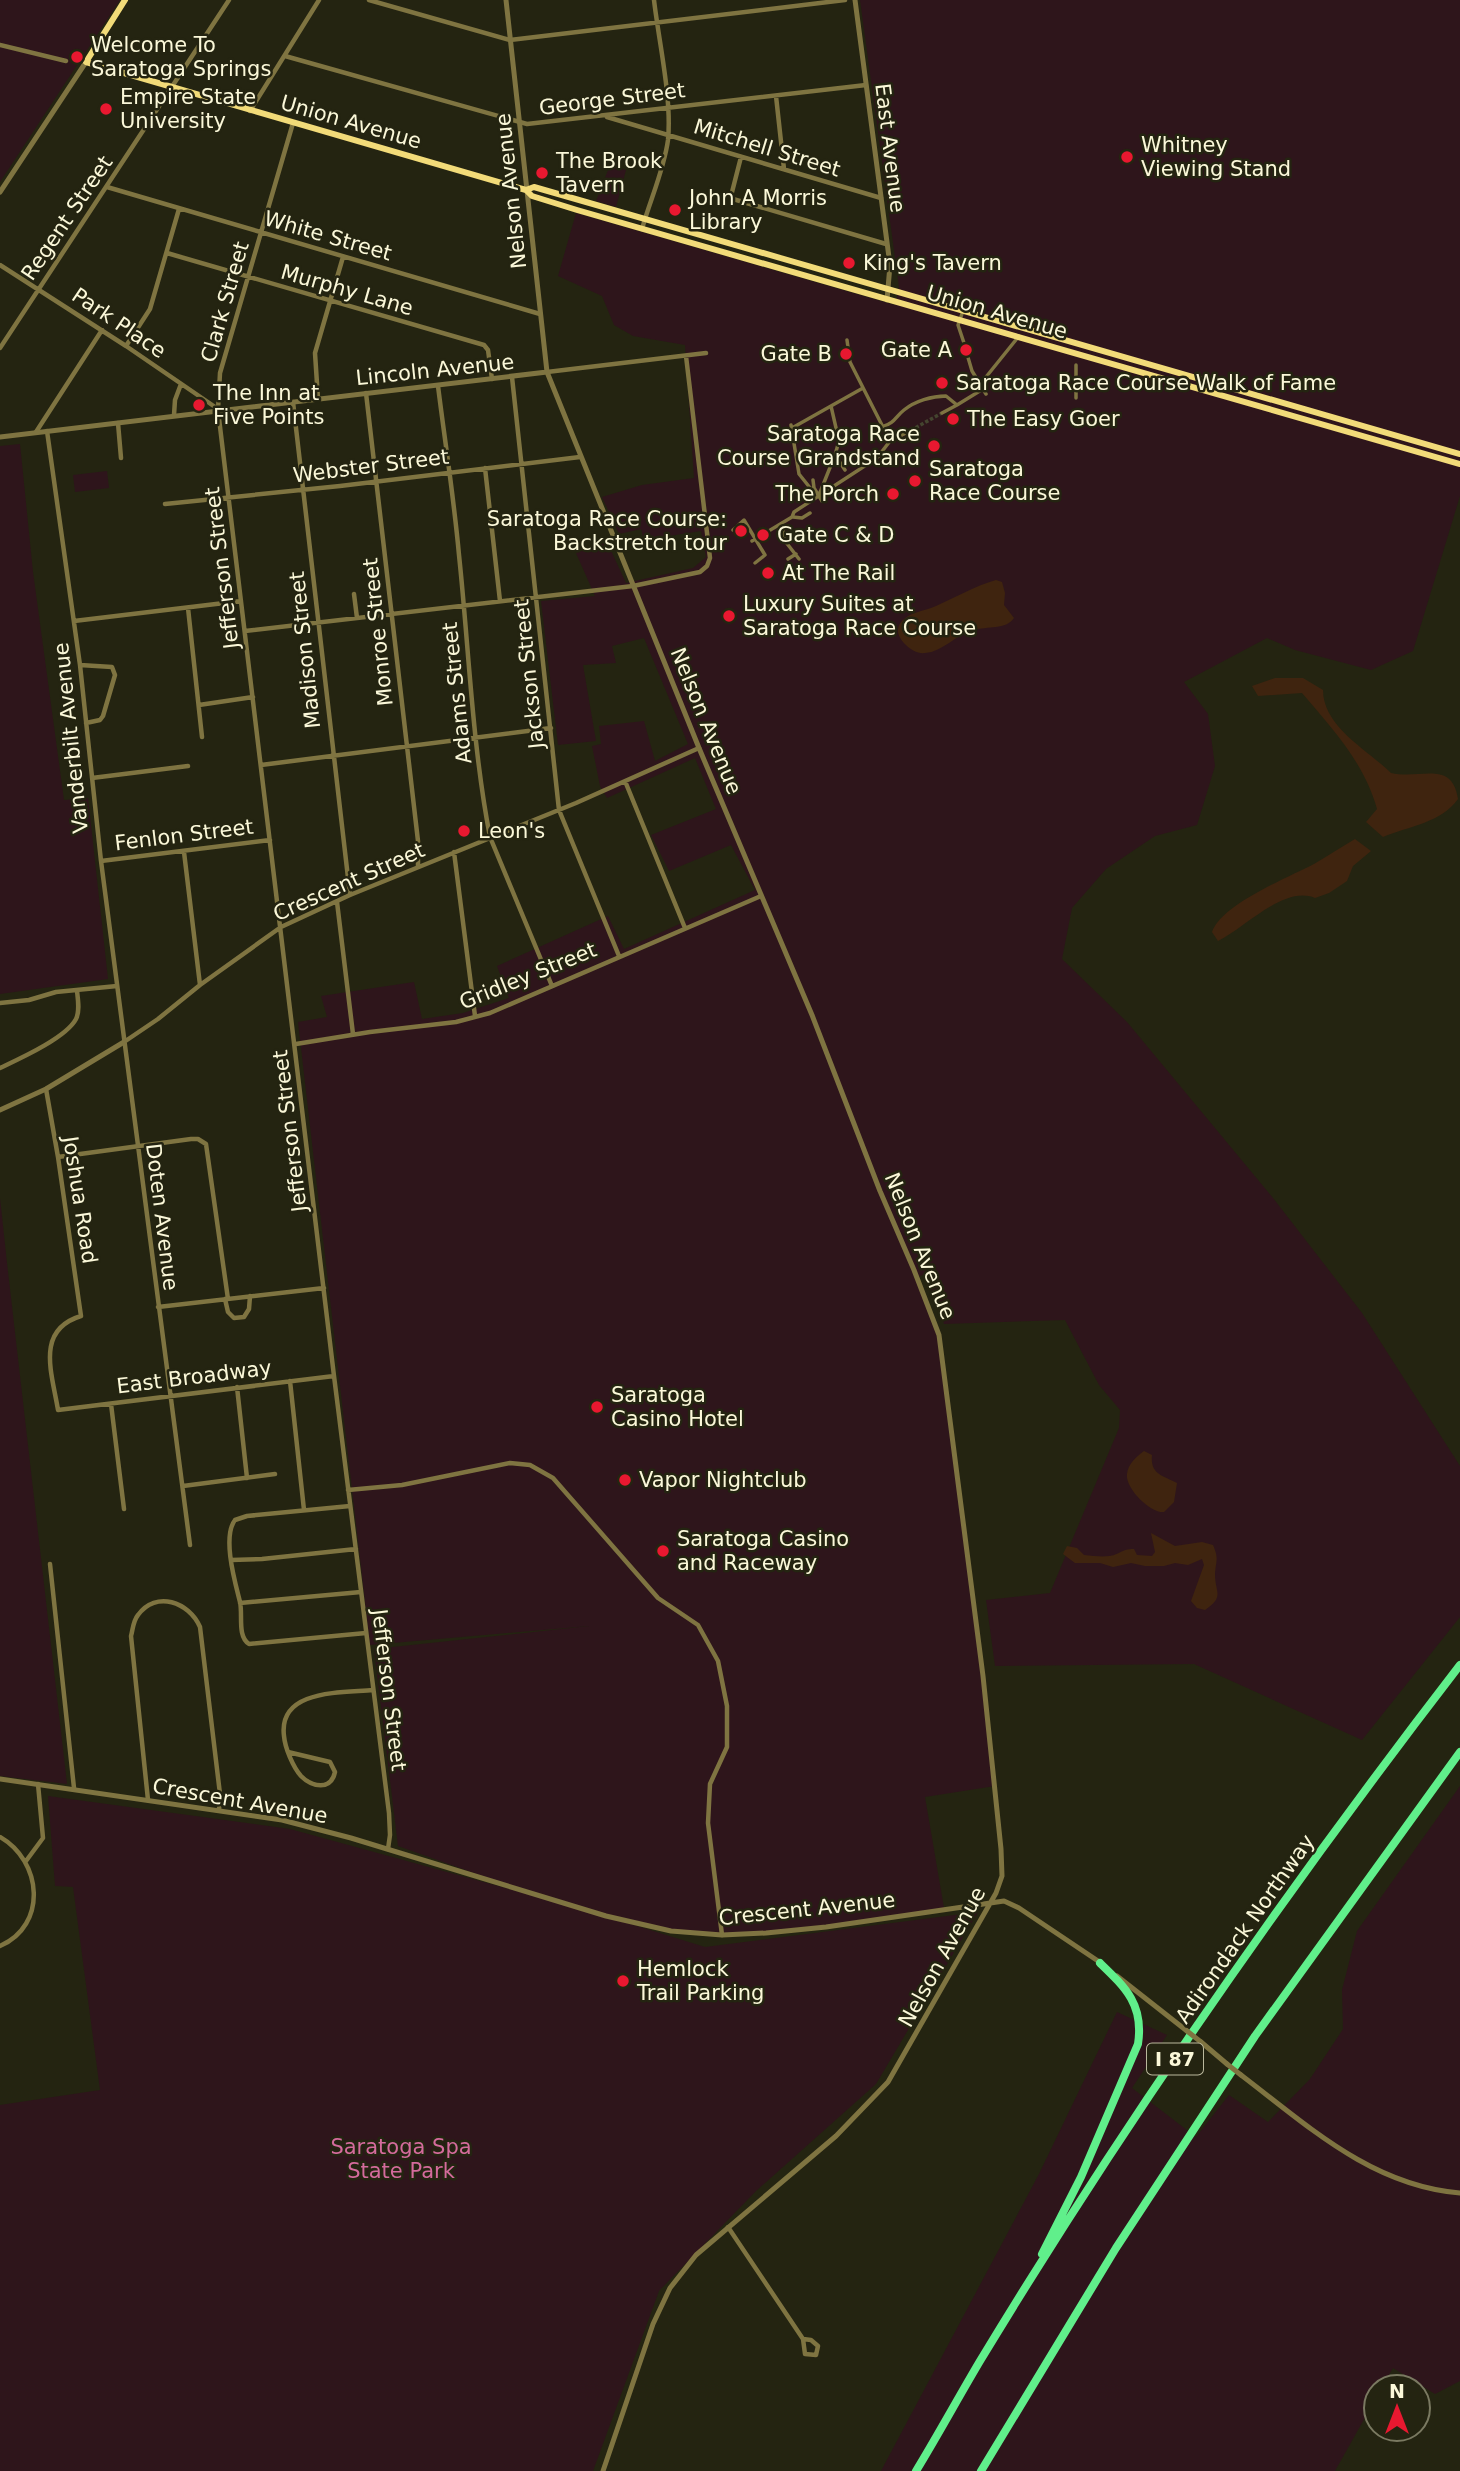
<svg xmlns="http://www.w3.org/2000/svg" width="1460" height="2471" font-family="'DejaVu Sans',sans-serif">
	<style>
		.green { fill: #2e151b }
		.water { fill: #3f240f }
		.lines { fill: none; stroke-linecap: round; stroke-linejoin: round }
		.pedestrian-tunnel { stroke: #44442f; stroke-width: 3.5; stroke-dasharray: 3.5 2; stroke-linecap: butt }
		.pedestrian { stroke: #7f7441; stroke-width: 3.5 }
		.minor { stroke: #7f7441; stroke-width: 4.5 }
		.tertiary { stroke: #7f7441; stroke-width: 5 }
		.secondary { stroke: #f2db79; stroke-width: 6 }
		.motorway { stroke: #60ef8b; stroke-width: 8 }
		.tertiary-bridge { stroke: #7f7441; stroke-width: 5 }
		.poi-dot { fill: #e81830; stroke: #242411; stroke-width: 2.5 }
		.labels { text-anchor: middle; stroke-width: 5; stroke-linejoin: round; paint-order: stroke }
		.shield { fill: #242411; stroke: #bab89d; stroke-width: 2 }
		.shield-label { font-size: 19px; font-weight: bold; fill: #fbf8d9 }
		.poi-label { font-size: 21px; fill: #fbf8d9; stroke: #242411; text-anchor: start }
		.street-label { font-size: 21px; fill: #fbf8d9; stroke: #242411 }
		.park-label { font-size: 21px; fill: #d46b9c; stroke: #242411 }
	</style>
	<rect width="100%" height="100%" fill="#242411"/>
	<path class="green" d="M0,0H120L0,182Z
		M860,0H1460V496L1413,651L1371,670L1295,650L1267,638L1184,682L1208,714L1215,766L1197,825L1155,836L1106,869L1072,908L1062,959L1127,1022L1273,1198L1362,1313L1460,1466V1617L1362,1740L1194,1664L995,1666L986,1600L1050,1593L1119,1428L1120,1410L1099,1385L1065,1320L944,1324L925,1274L916,1278L939,1335L995,1786L925,1797L944,1908L807,1929L702,1935L621,1921L705,1947L978,1912L876,2084L756,2191L659,2291L593,2471H0V2105L100,2090L73,1887L55,1886L48,1796L290,1829L553,1901L398,1846L374,1649L589,1626L370,1645L298,1022L327,1017L321,996L414,982L422,1019L463,1013L509,998L497,966L608,916L624,949L755,890L731,845L669,871L651,835L716,809L695,758L607,798L600,786L592,746L601,744L599,726L644,721L655,761L688,744L644,638L612,646L616,663L583,665L596,741L558,745L541,601L595,596L576,553L607,542L626,583L693,568L706,557L701,531L644,540L641,529L619,534L602,497L642,485L694,478L685,345L633,336L614,325L602,296L558,276L576,213L895,305L899,287Z
		M610,165L626,170L616,207L596,201Z
		M20,444L33,572L64,800L88,798L108,979L0,994V446Z
		M107,471L109,488L75,492L73,475Z
		M0,1198L7,1263L67,1784L0,1776Z
		M1460,1786V2381L1435,2394L1393,2368L1382,2387H1376V2398L1335,2471H881L1039,2174L1117,2012L1167,2035L1132,2088L1196,2137L1229,2095L1268,2122L1310,2079L1343,2029L1342,1990L1357,1931Z"/>
	<path class="water" d="M996,580L1002,582L1005,593L1004,605L1014,618C1006,630 987,626 974,630C956,634 943,652 925,653C918,654 911,650 906,645C899,638 894,630 902,621C910,612 925,611 936,606C956,597 975,586 996,580Z
		M1275,678H1303L1323,690C1323,727 1368,750 1391,773C1420,780 1452,759 1458,799C1441,823 1409,826 1383,837L1366,822L1377,809C1365,764 1332,728 1302,693L1258,696L1252,686Z
		M1355,839L1371,851L1353,866L1347,881L1329,893L1315,898C1284,885 1245,928 1218,941L1212,932C1222,904 1287,878 1314,864C1328,856 1341,847 1355,839Z
		M1144,1451L1152,1455C1150,1474 1162,1475 1177,1483L1174,1502L1164,1512C1150,1513 1125,1488 1127,1474C1128,1464 1136,1457 1144,1451Z
		M1151,1533L1175,1546L1202,1542L1213,1545C1219,1559 1216,1560 1215,1574C1215,1593 1225,1596 1205,1610L1197,1608L1191,1601L1204,1565L1202,1559L1188,1565L1175,1563L1164,1566H1145L1131,1563L1113,1567L1100,1563H1075L1063,1554L1067,1546L1077,1548L1084,1555C1093,1556 1102,1557 1110,1556C1121,1554 1121,1549 1134,1549L1137,1555L1152,1556L1155,1552Z"/>
	<g class="lines">
		<path class="pedestrian-tunnel" d="M906,433L942,413"/>
		<path class="pedestrian" d="M963,311L958,325L965,346
			M967,354L972,371L986,394
			M1076,398V365
			M942,413L957,405
			M791,425L799,474L811,489L814,488
			M882,427C896,422 894,418 904,410C915,401 932,396 946,396L957,405L983,389L986,377L1019,336
			M792,428L831,406
			M890,441L906,433
			M845,470L835,455L839,441L831,406L863,388
			M813,480L814,488L822,501
			M819,495L835,455
			M793,517L802,518L810,513
			M782,524L785,541L799,559
			M733,530L744,520L765,555L755,563
			M752,541L792,517L794,512L877,458L890,441L850,362L847,340
			M788,559L796,554"/>
		<path class="minor" d="M369,0L510,40L845,0
			M0,45L66,61
			M285,56L527,124L866,85
			M776,96L784,169
			M250,111L319,0
			M607,117L881,198
			M293,123L220,373L218,410L334,1376L389,1813L390,1835L388,1849
			M741,157L731,196L733,199L886,244
			M107,187L540,314
			M642,229C650,200 664,170 668,140C672,98 659,43 654,0
			M167,253L484,345L488,350L492,379
			M0,265L126,346L218,409
			M126,346L150,309L179,209
			M0,348L229,0
			M547,372L706,353
			M512,377L559,810L619,956
			M438,386C445,442 454,499 459,555C469,649 472,744 490,837L552,986
			M366,393L418,841V867
			M318,399L315,353L343,257
			M293,402L350,895
			M174,415L175,400L181,384
			M118,423L121,458
			M47,431L80,665L101,861L190,1545
			M36,432L102,330
			M485,468L500,601
			M165,504L340,486L580,457
			M354,594L357,618
			M188,608L202,737
			M74,621L241,601
			M245,631L633,586L700,572L707,566L710,558L686,356
			M80,665L112,667L115,675L103,716L100,720L86,723
			M199,705L253,697
			M261,765L551,728
			M92,778L188,766
			M625,781L685,928
			M184,852L200,985
			M454,852L475,1016
			M101,861L270,840
			M337,902L353,1034
			M0,1003L29,1000L56,992L117,986
			M124,1042L158,1019L200,985L281,927L350,895L576,803L699,748
			M296,1044L370,1032L456,1022L490,1013L761,896
			M0,1068C19,1059 66,1038 76,1019C80,1011 78,1000 77,991
			M46,1089L58,1157L81,1316C35,1330 52,1373 58,1410L334,1376
			M58,1157L191,1139H198L206,1144L228,1299
			M225,1299L228,1312L234,1318L244,1317L249,1309L250,1296
			M158,1307L324,1288
			M290,1381L304,1510
			M237,1387L247,1478
			M111,1404L124,1509
			M183,1486L275,1474
			M348,1490L402,1485L510,1463L530,1465L553,1478L658,1598L698,1625L718,1661L727,1706V1747L710,1784L708,1823L722,1935
			M350,1506L247,1516L235,1520C222,1537 235,1582 240,1602C243,1615 237,1636 249,1644L366,1633
			M231,1560L262,1559L356,1549
			M50,1564L74,1788
			M240,1603L361,1592
			M288,1752L330,1762L335,1772C331,1791 312,1787 301,1776C293,1767 285,1748 284,1736C278,1689 342,1693 373,1690
			M148,1800L131,1636C133,1629 133,1621 138,1615C156,1590 189,1602 200,1627L220,1794L219,1810
			M0,1837C42,1861 48,1925 0,1946
			M26,1861L43,1838L38,1784
			M728,2227L803,2339
			M803,2339L811,2340L818,2346L816,2355L805,2354Z"/>
		<path class="tertiary" d="M506,0L547,372L699,748L812,1015L880,1191L914,1270L939,1335L983,1676L1001,1849L1002,1876L996,1893L888,2082L836,2136L696,2255L670,2288L653,2324L603,2471
			M855,0L890,265L887,300
			M0,192L86,62
			M0,437L547,372
			M0,1110L46,1089L124,1042
			M0,1779L282,1820L351,1838L606,1916L671,1931L722,1935L766,1933L826,1927L1004,1901L1019,1908L1101,1963
			M1117,1976L1187,2031
			M1201,2042L1227,2064
			M1241,2075C1308,2126 1372,2186 1460,2193"/>
		<path class="secondary" d="M125,0L86,62L526,190L532,196L577,210L1460,464
			M526,190L534,187L1460,454"/>
		<path class="motorway" d="M1042,2254L1081,2177L1138,2044C1144,2005 1126,1988 1100,1963
			M916,2471C938,2435 958,2398 980,2361C1126,2120 1288,1888 1460,1665
			M981,2471L1116,2248L1255,2036L1460,1752"/>
		<path class="tertiary-bridge" d="M1187,2031L1201,2042
			M1227,2064L1241,2075"/>
	</g>
	<g class="poi-dot">
		<circle cx="77" cy="57" r="7"/>
		<circle cx="106" cy="109" r="7"/>
		<circle cx="1127" cy="157" r="7"/>
		<circle cx="542" cy="173" r="7"/>
		<circle cx="675" cy="210" r="7"/>
		<circle cx="849" cy="263" r="7"/>
		<circle cx="966" cy="350" r="7"/>
		<circle cx="846" cy="354" r="7"/>
		<circle cx="942" cy="383" r="7"/>
		<circle cx="199" cy="405" r="7"/>
		<circle cx="953" cy="419" r="7"/>
		<circle cx="934" cy="446" r="7"/>
		<circle cx="915" cy="481" r="7"/>
		<circle cx="893" cy="494" r="7"/>
		<circle cx="741" cy="531" r="7"/>
		<circle cx="763" cy="535" r="7"/>
		<circle cx="768" cy="573" r="7"/>
		<circle cx="729" cy="616" r="7"/>
		<circle cx="464" cy="831" r="7"/>
		<circle cx="597" cy="1407" r="7"/>
		<circle cx="625" cy="1480" r="7"/>
		<circle cx="663" cy="1551" r="7"/>
		<circle cx="623" cy="1981" r="7"/>
	</g>
	<g class="labels">
		<rect class="shield" x="1147" y="2043.5" width="56" height="31" rx="5"/>
		<g class="shield-label">
			<text x="1175" y="2066">I 87</text>
		</g>
		<g class="poi-label">
			<text x="91" y="52">Welcome To<tspan x="91" dy="24">Saratoga Springs</tspan></text>
			<text x="120" y="104">Empire State<tspan x="120" dy="24">University</tspan></text>
			<text x="1141" y="152">Whitney<tspan x="1141" dy="24">Viewing Stand</tspan></text>
			<text x="556" y="168">The Brook<tspan x="556" dy="24">Tavern</tspan></text>
			<text x="689" y="205">John A Morris<tspan x="689" dy="24">Library</tspan></text>
			<text x="863" y="270">King's Tavern</text>
			<text x="952" y="357" text-anchor="end">Gate A</text>
			<text x="832" y="361" text-anchor="end">Gate B</text>
			<text x="956" y="390">Saratoga Race Course Walk of Fame</text>
			<text x="213" y="400">The Inn at<tspan x="213" dy="24">Five Points</tspan></text>
			<text x="967" y="426">The Easy Goer</text>
			<text x="920" y="441" text-anchor="end">Saratoga Race<tspan x="920" dy="24">Course Grandstand</tspan></text>
			<text x="929" y="476">Saratoga<tspan x="929" dy="24">Race Course</tspan></text>
			<text x="879" y="501" text-anchor="end">The Porch</text>
			<text x="727" y="526" text-anchor="end">Saratoga Race Course:<tspan x="727" dy="24">Backstretch tour</tspan></text>
			<text x="777" y="542">Gate C &amp; D</text>
			<text x="782" y="580">At The Rail</text>
			<text x="743" y="611">Luxury Suites at<tspan x="743" dy="24">Saratoga Race Course</tspan></text>
			<text x="478" y="838">Leon's</text>
			<text x="611" y="1402">Saratoga<tspan x="611" dy="24">Casino Hotel</tspan></text>
			<text x="639" y="1487">Vapor Nightclub</text>
			<text x="677" y="1546">Saratoga Casino<tspan x="677" dy="24">and Raceway</tspan></text>
			<text x="637" y="1976">Hemlock<tspan x="637" dy="24">Trail Parking</tspan></text>
		</g>
		<g class="street-label">
			<text transform="translate(612 99) rotate(-7)" y="7">George Street</text>
			<text transform="translate(351 122) rotate(16)" y="7">Union Avenue</text>
			<text transform="translate(767 148) rotate(17)" y="7">Mitchell Street</text>
			<text transform="translate(890 148) rotate(83)" y="7">East Avenue</text>
			<text transform="translate(511 191) rotate(-96)" y="7">Nelson Avenue</text>
			<text transform="translate(67 218) rotate(-56)" y="7">Regent Street</text>
			<text transform="translate(328 236) rotate(16)" y="7">White Street</text>
			<text transform="translate(347 290) rotate(16)" y="7">Murphy Lane</text>
			<text transform="translate(225 302) rotate(-74)" y="7">Clark Street</text>
			<text transform="translate(997 312) rotate(16)" y="7">Union Avenue</text>
			<text transform="translate(119 323) rotate(34)" y="7">Park Place</text>
			<text transform="translate(435 370) rotate(-6)" y="7">Lincoln Avenue</text>
			<text transform="translate(371 466) rotate(-7)" y="7">Webster Street</text>
			<text transform="translate(222 568) rotate(-97)" y="7">Jefferson Street</text>
			<text transform="translate(378 632) rotate(-96)" y="7">Monroe Street</text>
			<text transform="translate(305 650) rotate(-96)" y="7">Madison Street</text>
			<text transform="translate(529 674) rotate(-96)" y="7">Jackson Street</text>
			<text transform="translate(457 693) rotate(-96)" y="7">Adams Street</text>
			<text transform="translate(706 721) rotate(68)" y="7">Nelson Avenue</text>
			<text transform="translate(71 738) rotate(-96)" y="7">Vanderbilt Avenue</text>
			<text transform="translate(184 835) rotate(-7)" y="7">Fenlon Street</text>
			<text transform="translate(349 882) rotate(-24)" y="7">Crescent Street</text>
			<text transform="translate(528 976) rotate(-22)" y="7">Gridley Street</text>
			<text transform="translate(290 1131) rotate(-97)" y="7">Jefferson Street</text>
			<text transform="translate(80 1200) rotate(81)" y="7">Joshua Road</text>
			<text transform="translate(162 1217) rotate(83)" y="7">Doten Avenue</text>
			<text transform="translate(920 1246) rotate(68)" y="7">Nelson Avenue</text>
			<text transform="translate(194 1377) rotate(-7)" y="7">East Broadway</text>
			<text transform="translate(389 1690) rotate(83)" y="7">Jefferson Street</text>
			<text transform="translate(240 1801) rotate(10)" y="7">Crescent Avenue</text>
			<text transform="translate(807 1909) rotate(-6)" y="7">Crescent Avenue</text>
			<text transform="translate(1245 1929) rotate(-55)" y="7">Adirondack Northway</text>
			<text transform="translate(942 1957) rotate(-61)" y="7">Nelson Avenue</text>
		</g>
		<g class="park-label">
			<text x="401" y="2154">Saratoga Spa<tspan x="401" dy="24">State Park</tspan></text>
		</g>
	</g>
	<g transform="translate(1397 2408)"><circle r="33" fill="#242411" stroke="#7a7961" stroke-width="2"/>
	<path d="M0-5L12 26L0 18L-12 26Z" fill="#e81830"/>
	<text y="-10" font-size="19" font-weight="bold" text-anchor="middle" fill="#fbf8d9">N</text>
	</g>
</svg>
